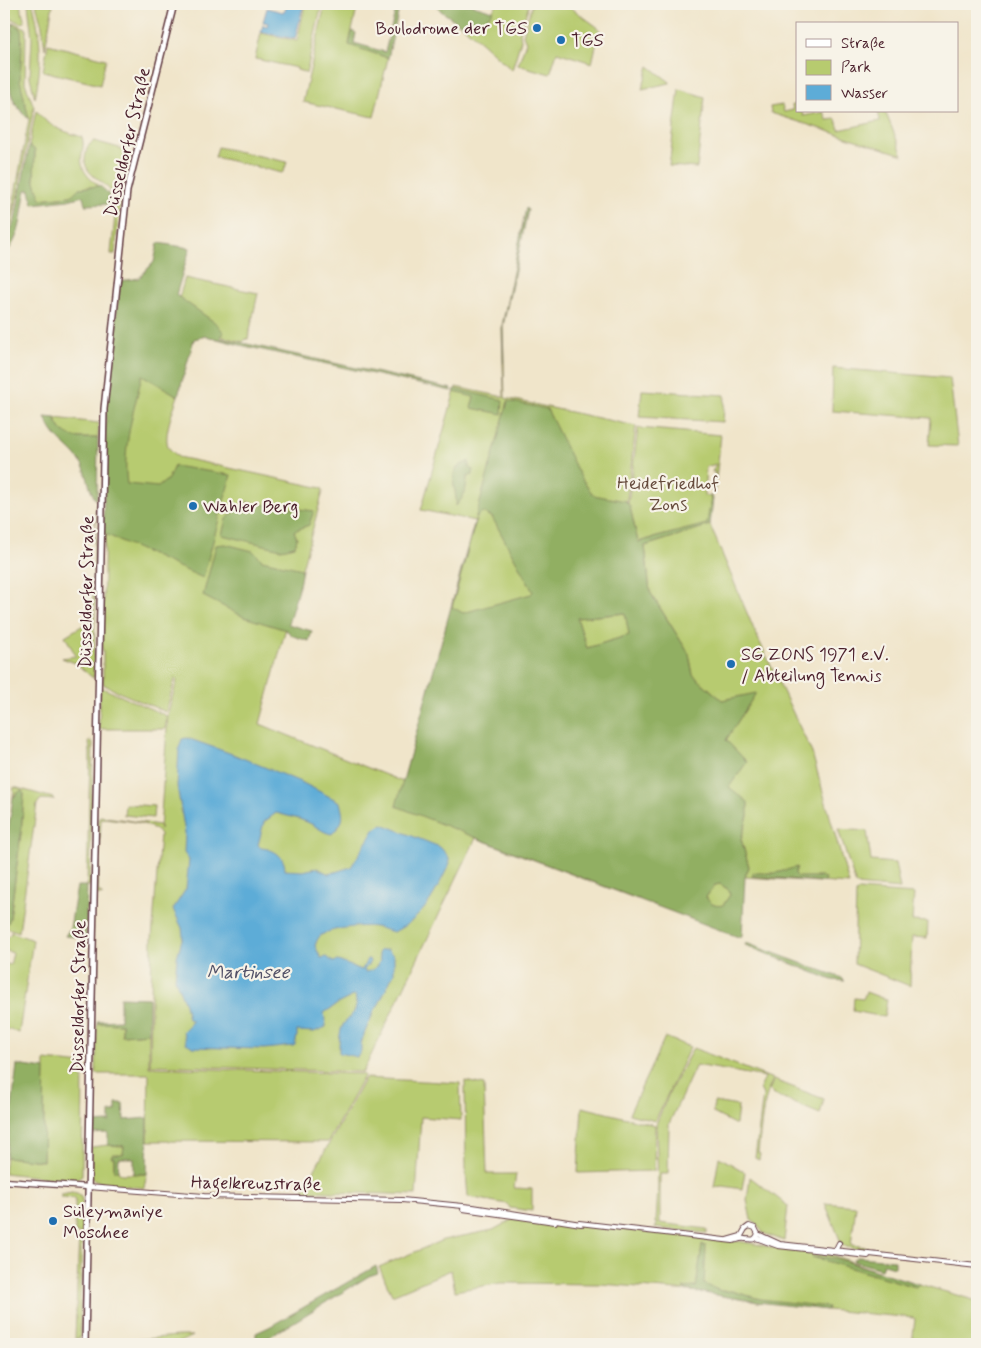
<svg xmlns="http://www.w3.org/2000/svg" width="981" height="1348" font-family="Mynerve,sans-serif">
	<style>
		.green { fill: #b7cb6f; stroke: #80754d }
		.forest { fill: #91af62; stroke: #6e6746; fill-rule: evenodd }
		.water { fill: #5dacd7; stroke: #546681 }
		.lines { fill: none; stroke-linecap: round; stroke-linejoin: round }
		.tertiary-casing { stroke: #633d43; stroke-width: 6 }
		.secondary-casing { stroke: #633d43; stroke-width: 7 }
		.primary-casing { stroke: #633d43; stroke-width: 8 }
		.tertiary { stroke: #fff; stroke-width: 4 }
		.secondary { stroke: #fff; stroke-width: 4.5 }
		.primary { stroke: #fff; stroke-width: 5 }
		.poi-dot { fill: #1f6fb2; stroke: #f7f3e8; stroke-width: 2 }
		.labels { text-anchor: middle; stroke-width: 4.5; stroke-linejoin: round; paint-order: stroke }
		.poi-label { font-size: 18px; fill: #4a1f2b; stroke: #f7f3e8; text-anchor: start }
		.street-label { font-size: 18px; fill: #4a1f2b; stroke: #f7f3e8 }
		.park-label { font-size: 18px; fill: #654a3c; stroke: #f7f3e8 }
		.water-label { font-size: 19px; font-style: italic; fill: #515067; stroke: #f7f3e8 }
	</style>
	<rect width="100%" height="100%" fill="#f7f3e8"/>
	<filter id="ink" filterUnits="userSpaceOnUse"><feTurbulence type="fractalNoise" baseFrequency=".02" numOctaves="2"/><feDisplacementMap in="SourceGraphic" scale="10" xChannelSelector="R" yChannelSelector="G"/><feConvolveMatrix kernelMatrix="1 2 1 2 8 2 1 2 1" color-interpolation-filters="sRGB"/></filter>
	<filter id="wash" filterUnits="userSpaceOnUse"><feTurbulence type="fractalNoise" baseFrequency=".0096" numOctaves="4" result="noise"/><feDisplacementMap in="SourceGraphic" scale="20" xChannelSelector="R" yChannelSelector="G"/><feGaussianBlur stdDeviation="1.12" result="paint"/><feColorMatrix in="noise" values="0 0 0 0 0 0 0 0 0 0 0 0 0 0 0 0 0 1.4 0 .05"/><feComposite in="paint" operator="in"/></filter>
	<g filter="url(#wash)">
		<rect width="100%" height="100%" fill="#f0e5ca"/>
		<path class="green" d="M4,4H20L25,22L20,23L4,15Z
			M28,4H33L34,8C42,43 42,63 35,98L30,77L32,38Z
			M36,4H53L45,49L42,26Z
			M299,4H322L306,74L304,72L297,70V68L255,59L261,33L297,41L305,5Z
			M325,4H358L349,44L388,58L374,117L303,102Z
			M497,4H529L520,33L521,40L512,70L463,26L485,20Z
			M532,4H566L600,29L592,63L557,52L550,74L518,65L526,42L523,35Z
			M13,22L26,28L25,83L34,107L15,209L12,222L4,240V233L11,216L29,119C21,112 14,104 11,93C6,73 12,43 13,22Z
			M48,44L106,59L100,85L43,71Z
			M649,66L670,82V83L642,89Z
			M679,89L705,97L697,168L669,166Z
			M797,104V111H802L803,116L824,112L827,120L836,119L839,130L880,121L878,111H885L903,155L771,113L770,107L782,105L784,112L793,110L792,105Z
			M36,110C48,127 63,131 82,137C84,143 83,147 82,153C79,169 88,178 100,186L79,188L71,196L40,199L34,179L35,150L29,146Z
			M94,141L123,149L129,155L121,194L115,254H111C112,239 117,213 114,199C110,179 79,178 86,153C87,147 89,144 94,141Z
			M218,147L287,162L284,171L282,173L215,157Z
			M185,278L258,293L248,339H246L243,342L179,326L172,392L178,396C174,408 162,437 169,448C171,451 176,454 178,457L322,488L323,491L260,724L403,782L475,521L421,510L456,387L504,397L503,363L504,362L505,398L636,426L626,507L565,596L632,889L637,899L476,838L363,1072L150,1065L152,939L160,834C147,820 122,821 105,818L101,819L98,890L100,893L103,895H96L98,819L100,816L159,825L160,829L168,713L177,680L175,679L166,712L116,691L103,684V651L102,650L108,409L174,295L176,308Z
			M833,368L950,378L958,446L929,445L931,418L832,411Z
			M642,390L725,395L723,422L639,417Z
			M55,418L99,423L98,438C77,438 64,441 55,418Z
			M638,428L721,435L715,489L713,491L710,490L713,489L715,472H712L716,464L706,467L704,495L711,497L708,524L638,542L630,507L628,504Z
			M96,505L94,677L93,678L75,663L62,658L76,656L65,636L92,620Z
			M710,525L755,632L812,753L849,884L745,877L749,867L741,839L748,816L729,787L726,740L755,694L722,700L693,675L689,654L650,592L645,546Z
			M626,613L630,635L587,648L577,618Z
			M100,687L165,715L167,718L165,729H99Z
			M89,740L93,743L90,886H87L90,754Z
			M14,787L53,798L54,800L41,799L37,804L19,932L4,927V923H8L10,918L21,833L24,794L16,793L13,798Z
			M125,804L154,806L153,818L124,815Z
			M838,829L867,831L871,861L895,863L900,889L856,885Z
			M720,884L729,890L730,895L723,906C715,907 710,904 706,897L715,885Z
			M859,890L914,894L912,921L928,922L927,938L912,937L910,986L854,964L856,893Z
			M11,932L33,940L19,1033L4,1028V963L10,965L13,953L4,950V938L10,935Z
			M866,992L887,1000L884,1017L853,1011L854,998L863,999Z
			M97,1023L122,1024V1035L149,1033V1067L363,1074L364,1076L328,1142L148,1141L149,1074H96Z
			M665,1037L690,1047L655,1121L629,1114Z
			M693,1048L773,1079C762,1102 761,1129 758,1153L760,1154L759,1160L755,1158L763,1095L760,1089L765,1077L696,1065L669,1124L668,1174H660V1223L707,1229V1233L655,1228L658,1223H656L658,1186L656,1124L670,1091Z
			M45,1060L83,1064L82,1175L75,1181L4,1173L6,1157L43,1161Z
			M365,1078L460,1083L461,1120L421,1117L416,1195L303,1191Z
			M774,1080L824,1099L820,1114L772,1094V1092L769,1090Z
			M465,1081L484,1085L487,1174H516L514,1188L532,1189V1211L510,1208L507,1204L468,1197L466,1174Z
			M714,1102L738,1106L736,1125L713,1113Z
			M582,1107L655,1125L654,1171L578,1173Z
			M108,1145L124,1146V1154L114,1157V1170L118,1171L119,1173L122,1174H147L144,1188L102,1183L91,1178V1147Z
			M719,1157L745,1172L742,1189L723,1186L714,1187Z
			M750,1177L788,1206L784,1241L763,1233L758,1225L751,1220L747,1200Z
			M72,1192C79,1193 82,1195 82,1202L80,1338L75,1339L79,1233H75V1198L61,1197V1194Z
			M825,1203L856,1206L851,1245L867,1247L866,1251L846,1247L842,1245Z
			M515,1218L744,1242L771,1247L830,1254L917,1286L919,1284L977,1301V1344H912L915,1319L914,1318L827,1310L727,1294L601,1284L501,1283L455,1291L451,1270L392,1295L379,1267L443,1240L493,1230Z
			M178,1336H193L176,1344H107V1342Z"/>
		<path class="forest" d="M397,4H400L388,58L349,45L352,31L356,33L354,43L385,52Z
			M436,4H470L493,11L485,20L463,26L441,11Z
			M13,22L14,25L21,28L22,49L20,80L29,119C21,112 14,104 11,93C6,73 11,43 13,22Z
			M29,146L35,150L34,179L41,199L71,196L79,188L100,186L108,193L111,204L85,205L83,196L68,200L33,204L30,190H26C20,216 23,234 4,256V245L15,220Z
			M526,208L528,210L503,326L504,362L503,363L502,326Z
			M158,243L190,248L176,295L217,324L224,333L220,338L452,389L451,391L240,345L206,336L194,339L178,396L142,375C134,411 122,446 127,484L158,487L168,479L174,466L231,475L203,578L103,533L106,410L120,281L139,278L154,262Z
			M455,389L503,400L502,414L471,408L474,397L454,392Z
			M508,401L547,409L579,474L593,495L626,501L630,507L638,542L707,524L711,497L710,495L713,498L710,525L645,546L650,592L689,654L693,675L722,700L756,693L726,740L747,762L729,787L748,802V816L741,839L749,867L745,877L742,936L741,938L474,837L396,806ZM482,512L492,517L533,592L531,594L463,613L452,607L477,517ZM625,613L629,635L587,648L577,618ZM720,884L729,890L730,895L723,905C715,907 710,904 706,897L715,885Z
			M45,417L55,418C64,441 77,438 98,438L97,499H95C88,487 88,472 80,461C67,443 55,442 45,417Z
			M469,461V468L473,470V475L467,477C467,489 464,497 456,506C458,493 448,479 458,467C461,464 465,464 469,461Z
			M246,502L314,511L309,525L294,531L297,538L295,546L281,549L222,535L226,519Z
			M225,544L253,551L262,560L302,569L299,586L288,624L312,631L309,641L293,636L286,630L244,617L203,596L216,545Z
			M20,791H22L24,794L21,833L10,918L8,923H4V859L13,798Z
			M797,867L795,873L797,877H822L825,878V882L752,876L753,873H776Z
			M77,886H87L86,938L65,936L70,928Z
			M746,943L842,978L845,981L832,980L745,945Z
			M120,997L149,998V1033L122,1035V1024L97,1023V1021L120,1020Z
			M17,1065L45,1069L43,1161L6,1157Z
			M116,1103H123L124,1120L148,1118L147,1174H134V1158H119L118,1171H114V1157H111L112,1154H123L124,1146L108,1145V1133L92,1134V1123L110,1122V1112H116Z
			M702,1245L706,1246L704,1284L721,1291H732L760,1299L828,1307L827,1310L758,1302L686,1290L683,1288L696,1287Z
			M812,1257L835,1258L919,1284L916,1287Z
			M858,1257L895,1260V1267L883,1264L881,1269L853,1261L854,1259Z
			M376,1266L378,1273L369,1276L258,1344H250L256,1340V1333L269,1327Z"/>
		<path class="water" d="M287,4L303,7L295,39L261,32L263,25L267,26L268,23L263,22L267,8L283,12L285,11Z
			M187,738L235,755L303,783L340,802C344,819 345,820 332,834C323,833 317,826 307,822C298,818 287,816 276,813L264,822L258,845L261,848C274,849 285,856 285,870L303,871L317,868L329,874L351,867L374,830L382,824L440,847L448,856L450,863C440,882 431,905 414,919C408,924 401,928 394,932C388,931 381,928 375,927C363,925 330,928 320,936C318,938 316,942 315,946L321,958L326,957L333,962L338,961L362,970L367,959H369L370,962L364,970L365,972C372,971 376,968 380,961L378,953L381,950H388L394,956V973L379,1004L374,1011L365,1032L361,1043V1052L357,1057L339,1053C339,1045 339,1032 343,1025C351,1012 359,1015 355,995L339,1003L324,1013L326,1027L314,1032L297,1031V1036L295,1045L293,1046L264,1049L222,1048L193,1047L186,1043L183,1031L191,1023V1020L188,1019L185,1004L175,979L177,957L183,936L182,928L173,909L186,889L189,860L184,853L185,833L177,786L179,748L182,739Z"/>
	</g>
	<g filter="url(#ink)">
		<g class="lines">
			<defs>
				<path id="tertiary" d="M88,1187L204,1196L402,1200L473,1207L581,1224
					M463,1209L555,1222
					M579,1223L733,1241C737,1240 742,1238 745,1239C752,1239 754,1242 758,1234L755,1228L749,1226L745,1229L741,1236L727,1240
					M758,1234L780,1244L977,1266
					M756,1238L778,1246L868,1256
					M835,1251L839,1243"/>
				<path id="secondary" d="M4,1181L88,1187"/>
				<path id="primary" d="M85,1344L104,409L127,191L174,4"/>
			</defs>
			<use href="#tertiary" class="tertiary-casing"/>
			<use href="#secondary" class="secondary-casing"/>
			<use href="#primary" class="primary-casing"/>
			<use href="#tertiary" class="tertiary"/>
			<use href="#secondary" class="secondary"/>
			<use href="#primary" class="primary"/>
		</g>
	</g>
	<g class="poi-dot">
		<circle cx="537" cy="28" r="5"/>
		<circle cx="561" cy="40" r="5"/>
		<circle cx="193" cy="506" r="5"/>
		<circle cx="731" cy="664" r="5"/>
		<circle cx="53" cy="1221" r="5"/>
	</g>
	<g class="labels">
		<g class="poi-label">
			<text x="527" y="34" text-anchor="end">Boulodrome der TGS</text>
			<text x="571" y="46">TGS</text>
			<text x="203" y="512">Wahler Berg</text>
			<text x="741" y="660">SG ZONS 1971 e.V.<tspan x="741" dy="21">/ Abteilung Tennis</tspan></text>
			<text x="63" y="1217">Süleymaniye<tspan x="63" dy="21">Moschee</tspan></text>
		</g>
		<g class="street-label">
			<text transform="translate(127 142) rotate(-77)" y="6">Düsseldorfer Straße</text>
			<text transform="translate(86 592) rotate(-89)" y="6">Düsseldorfer Straße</text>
			<text transform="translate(78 997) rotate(-89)" y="6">Düsseldorfer Straße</text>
			<text transform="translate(256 1183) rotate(1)" y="6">Hagelkreuzstraße</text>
		</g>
		<g class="park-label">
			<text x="668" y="489">Heidefriedhof<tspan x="668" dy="21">Zons</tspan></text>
		</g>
		<g class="water-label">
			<text x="248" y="978">Martinsee</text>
		</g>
	</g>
	<rect width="981" height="1348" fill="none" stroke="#f7f3e8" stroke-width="20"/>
	<rect x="796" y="22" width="162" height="90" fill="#f7f3e8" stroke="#b29e9c"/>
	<rect x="806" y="39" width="25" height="8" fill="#ffffff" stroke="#b29e9c"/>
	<text x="841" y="48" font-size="15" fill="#4a1f2b">Straße</text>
	<rect x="806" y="60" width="25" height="15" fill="#b7cb6f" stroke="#b29e9c"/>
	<text x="841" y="72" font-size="15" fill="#4a1f2b">Park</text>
	<rect x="806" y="85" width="25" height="15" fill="#5dacd7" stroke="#b29e9c"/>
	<text x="841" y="98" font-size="15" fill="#4a1f2b">Wasser</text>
</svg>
